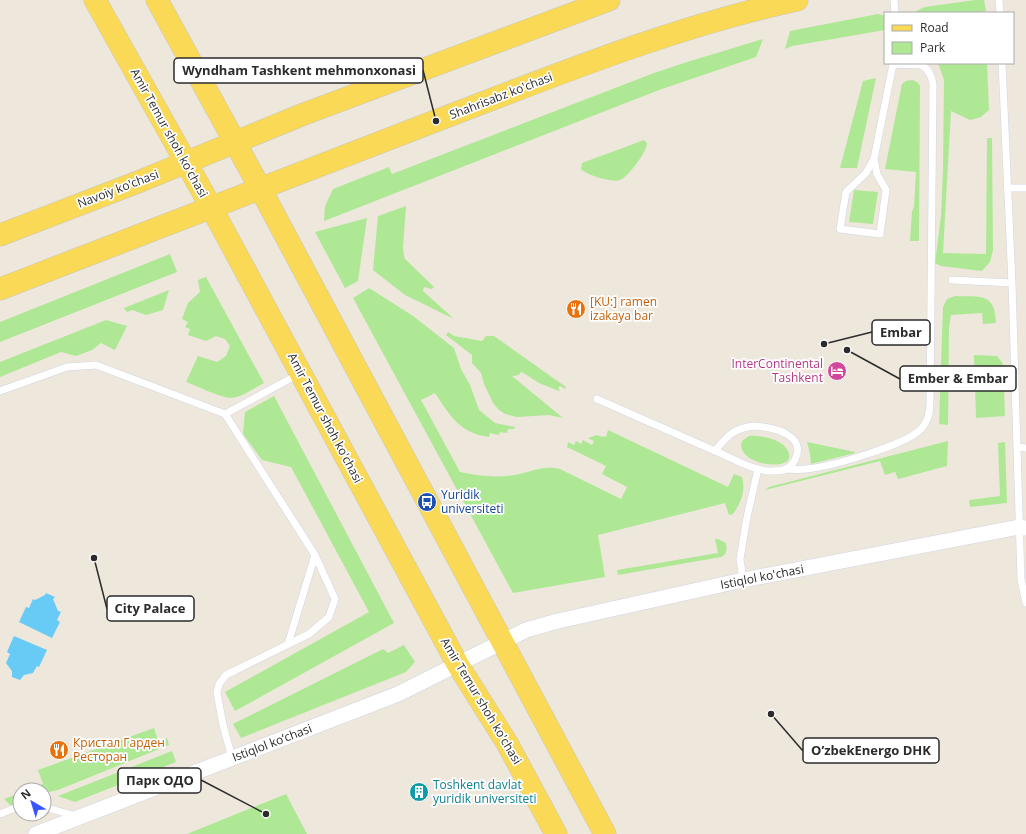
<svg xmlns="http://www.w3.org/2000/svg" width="1026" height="834" font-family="'Open Sans',sans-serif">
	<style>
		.green { fill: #aee895 }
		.water { fill: #68cbf6 }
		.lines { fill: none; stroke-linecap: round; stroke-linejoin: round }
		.service-casing { stroke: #d1d4e4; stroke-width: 8 }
		.minor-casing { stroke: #d1d4e4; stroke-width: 16 }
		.primary-casing { stroke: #c8c8c8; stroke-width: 23 }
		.service { stroke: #fff; stroke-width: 7 }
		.minor { stroke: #fff; stroke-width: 15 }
		.primary { stroke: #f9d955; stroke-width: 22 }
		.labels { text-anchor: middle; stroke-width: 3.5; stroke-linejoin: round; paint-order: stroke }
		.street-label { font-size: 12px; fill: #2b2b2b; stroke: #fff }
		.food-label { font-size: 12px; fill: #c56008; stroke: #fff; text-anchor: start }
		.hotel-label { font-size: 12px; fill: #b23c85; stroke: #fff; text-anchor: end }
		.transit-label { font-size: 12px; fill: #164399; stroke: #fff; text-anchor: start }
		.culture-label { font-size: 12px; fill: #0d838f; stroke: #fff; text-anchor: start }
		.leader { fill: none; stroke: #2b2b2b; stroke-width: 1.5 }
		.callout-dot { fill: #2b2b2b; stroke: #fff; stroke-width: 1.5 }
		.callout { fill: #fff; stroke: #2b2b2b; stroke-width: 1.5 }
		.callout-label { font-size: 13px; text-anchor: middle; font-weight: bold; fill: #2b2b2b }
	</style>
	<rect width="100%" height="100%" fill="#eee7dc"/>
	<path class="green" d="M975,0H984L986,11L971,13H915L918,10L925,7Z
		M878,14L885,16V30L792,46L785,49L790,31Z
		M763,39L756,57L659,90L324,221L325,206L333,189L389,167L392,174L654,73L687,62Z
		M938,63H987L989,110L981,117L970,120L951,111L943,253L986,254L987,138H992L993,250L990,262L982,271L941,266L935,263L941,216L943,169L944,80Z
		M876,78L857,168H840L863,81Z
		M912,80L917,82L920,86L919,241H910L912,211L914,207L916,172L885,169L902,84L906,81Z
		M644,140L647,143C647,152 628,177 620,180C613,183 586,175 581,169L582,163Z
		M854,190L878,192L873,224L849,222Z
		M406,206L403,247L404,256L405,259L434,287L432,289L424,287L423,291L454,319L405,295L373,270L378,216Z
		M367,218L358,281L345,288L315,232Z
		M170,254L177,272L0,342V322Z
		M206,277L264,383C254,388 242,397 231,398C221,398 197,386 186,382L198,356L217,362L226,356L230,346L225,339L216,336L206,341L188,335L190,329L185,327L188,322L182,319L188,303L200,292L198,280Z
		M369,288L413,316L454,348L461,369L470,385L479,410L495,423L515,427L514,429H508L507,433L500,432L499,435L490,433L489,437C460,433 450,416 435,393L421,400L460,472C478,476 497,478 515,475C531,472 543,465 560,469L621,499L627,487L602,474L606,466L567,447L568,442L574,445L576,441L581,444L583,440L592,445L594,441L588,438L597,435L602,437L603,436L606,437L608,430L728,487L734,474L742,477C746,490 741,503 733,514L729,515L725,503L598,535L605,577L513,593L353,298Z
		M169,290L163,310L146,315L132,310L127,312L124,308Z
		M955,296C980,297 995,292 996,323L983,324L982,313L951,315L949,328L948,425L939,424L943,307L947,299Z
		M106,320L127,326L115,350L101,343L92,350L76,356L61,352L0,377V362Z
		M448,332L454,336L482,341L486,336H494L566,387L565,389L560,386L558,389L560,390L559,391L539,383L525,374L521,372L519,375L512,376L563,418L549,415L517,417L505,414L499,410L493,403L484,384L481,373L472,363V355L446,335Z
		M974,355L997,356L1003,364L1005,416L976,418Z
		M274,396L394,623L235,711L225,692L369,612L291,467L262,460L243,434L245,412Z
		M749,436C759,435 773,438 782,444C785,446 788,450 789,454C794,473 734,465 742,441Z
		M948,441L947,466L898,479L895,472L885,475L880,461L765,490L769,487Z
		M807,442L855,452V453L811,464L810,453Z
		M1005,442L1007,503L970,507L969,500L1000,496L998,443Z
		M715,539H718L726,543C727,549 727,554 721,557L618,575L617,570L718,553Z
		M404,645L415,662L406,672L241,738L233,724L383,649L388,653Z
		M154,728L158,741L167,738L169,745L58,790L44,793V790H27L43,784L38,770Z
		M172,751L176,762L75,802L58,796Z
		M20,793V802L11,806L4,799Z
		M286,794L307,834H187Z"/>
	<path class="water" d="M46,593L55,597L53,599L58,611L61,612L57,620L60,622L52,638L19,622L26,607L29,608L33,599L35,600L45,595Z
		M14,636L47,650L39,667L37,666L33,673L24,675L20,680L12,677V671L6,663L10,654L7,652Z"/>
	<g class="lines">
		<defs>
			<path id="service" d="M894,0L895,13
				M999,0L1000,13
				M1002,63L1012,283L1021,580L1026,603
				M1008,188H1026
				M952,280L1012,283
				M0,391L67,367L96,365L225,414L299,374
				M597,399L715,451
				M225,414L315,555L335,599L329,617L309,634L226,675L219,684L217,693L223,725L232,758
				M754,426C767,427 782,429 792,438C802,447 797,463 786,469C782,471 774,471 770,471C751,470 732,458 715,451C727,436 734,428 754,426Z
				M1018,447L1026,448
				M785,469C792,469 799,470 806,469C830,467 906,445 921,429C928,422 930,413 930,403L933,85C932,76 929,69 921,65L893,64L874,159L866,173L846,192L840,229L880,234L886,190L877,174L874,159
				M743,580L740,559L747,517L758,469
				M288,644L315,555
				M44,807L76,816
				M0,814L20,806"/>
			<path id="minor" d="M36,834L398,694L526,630L558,621L743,580L1019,527L1026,528"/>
			<path id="primary" d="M95,0L211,207L458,665L507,743L556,834
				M157,0L260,188L605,834
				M0,235L138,182L304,114L609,0
				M0,289C146,233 292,176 438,120C556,75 673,27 797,0"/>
		</defs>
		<use href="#service" class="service-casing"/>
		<use href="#minor" class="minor-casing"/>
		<use href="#primary" class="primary-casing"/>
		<use href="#service" class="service"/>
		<use href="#minor" class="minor"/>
		<use href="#primary" class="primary"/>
	</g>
	<defs>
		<symbol id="restaurant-disc" viewBox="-11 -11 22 22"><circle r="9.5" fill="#e8710a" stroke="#fff"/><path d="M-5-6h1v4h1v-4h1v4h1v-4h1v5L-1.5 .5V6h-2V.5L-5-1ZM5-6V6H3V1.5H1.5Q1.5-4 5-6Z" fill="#fff"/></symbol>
		<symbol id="hotel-disc" viewBox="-11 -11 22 22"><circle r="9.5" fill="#d1479c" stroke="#fff"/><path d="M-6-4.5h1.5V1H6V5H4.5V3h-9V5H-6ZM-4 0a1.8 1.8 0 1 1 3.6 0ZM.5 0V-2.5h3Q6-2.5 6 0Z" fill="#fff"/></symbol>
		<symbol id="bus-disc" viewBox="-11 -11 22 22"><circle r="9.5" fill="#1a4fb4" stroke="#fff"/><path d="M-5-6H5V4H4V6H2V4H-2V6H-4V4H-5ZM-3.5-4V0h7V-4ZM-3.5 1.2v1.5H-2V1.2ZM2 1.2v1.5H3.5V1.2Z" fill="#fff"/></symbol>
		<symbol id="building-disc" viewBox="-11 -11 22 22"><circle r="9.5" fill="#0f9aa8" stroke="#fff"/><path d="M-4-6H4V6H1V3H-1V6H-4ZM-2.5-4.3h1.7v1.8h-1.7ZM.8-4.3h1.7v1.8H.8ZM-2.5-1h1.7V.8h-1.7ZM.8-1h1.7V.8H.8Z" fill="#fff"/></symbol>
	</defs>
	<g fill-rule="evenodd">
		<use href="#restaurant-disc" x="565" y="298" width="22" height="22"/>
		<use href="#hotel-disc" x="826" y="360" width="22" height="22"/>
		<use href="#bus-disc" x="416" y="491" width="22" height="22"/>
		<use href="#restaurant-disc" x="48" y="739" width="22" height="22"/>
		<use href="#building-disc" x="408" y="781" width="22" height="22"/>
	</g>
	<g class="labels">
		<g class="street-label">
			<text transform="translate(501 96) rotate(-21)" y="4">Shahrisabz ko'chasi</text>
			<text transform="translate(169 133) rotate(61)" y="4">Amir Temur shoh ko'chasi</text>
			<text transform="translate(118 189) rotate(-21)" y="4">Navoiy ko'chasi</text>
			<text transform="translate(325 418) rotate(62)" y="4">Amir Temur shoh ko'chasi</text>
			<text transform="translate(762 577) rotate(-11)" y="4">Istiqlol ko'chasi</text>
			<text transform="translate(481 701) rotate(59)" y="4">Amir Temur shoh ko'chasi</text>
			<text transform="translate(272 743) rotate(-21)" y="4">Istiqlol ko‘chasi</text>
		</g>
		<g class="food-label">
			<text x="590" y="306">[KU:] ramen<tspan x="590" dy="14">izakaya bar</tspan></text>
			<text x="73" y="747">Кристал Гарден<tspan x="73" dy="14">Ресторан</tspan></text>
		</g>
		<g class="hotel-label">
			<text x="823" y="368">InterContinental<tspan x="823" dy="14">Tashkent</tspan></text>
		</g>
		<g class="transit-label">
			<text x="441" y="499">Yuridik<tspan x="441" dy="14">universiteti</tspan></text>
		</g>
		<g class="culture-label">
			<text x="433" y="789">Toshkent davlat<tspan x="433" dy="14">yuridik universiteti</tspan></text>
		</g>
	</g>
	<path class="leader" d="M436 121L423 70M824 344L872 332M847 350L900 379M94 558L107 609M771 714L803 751M266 814L201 780"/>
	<g class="callout-dot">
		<circle cx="436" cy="121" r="4"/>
		<circle cx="824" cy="344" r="4"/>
		<circle cx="847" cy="350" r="4"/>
		<circle cx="94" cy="558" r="4"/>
		<circle cx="771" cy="714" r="4"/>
		<circle cx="266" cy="814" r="4"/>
	</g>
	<g class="callout">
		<rect x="174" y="58" width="249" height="25" rx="4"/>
		<rect x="872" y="320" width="58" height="25" rx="4"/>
		<rect x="900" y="366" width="116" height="25" rx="4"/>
		<rect x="107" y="596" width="87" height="25" rx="4"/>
		<rect x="803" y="738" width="136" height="25" rx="4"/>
		<rect x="118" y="768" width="83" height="25" rx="4"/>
	</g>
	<g class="callout-label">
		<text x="299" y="75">Wyndham Tashkent mehmonxonasi</text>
		<text x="901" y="337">Embar</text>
		<text x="958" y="383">Ember &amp; Embar</text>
		<text x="150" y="613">City Palace</text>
		<text x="871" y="755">O’zbekEnergo DHK</text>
		<text x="160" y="785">Парк ОДО</text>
	</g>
	<rect x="884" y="12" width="130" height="52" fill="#ffffff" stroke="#aaaaaa"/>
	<rect x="892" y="25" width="20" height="6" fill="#f9d955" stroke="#aaaaaa"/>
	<text x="920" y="32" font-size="12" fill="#2b2b2b">Road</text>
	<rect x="892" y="42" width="20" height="12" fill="#aee895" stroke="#aaaaaa"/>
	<text x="920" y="52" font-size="12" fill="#2b2b2b">Park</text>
	<g transform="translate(32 802) rotate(322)"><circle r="19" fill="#ffffff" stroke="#aaaaaa"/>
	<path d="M0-3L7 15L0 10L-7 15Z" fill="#3756ff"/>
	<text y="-6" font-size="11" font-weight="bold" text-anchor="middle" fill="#2b2b2b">N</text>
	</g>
</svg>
